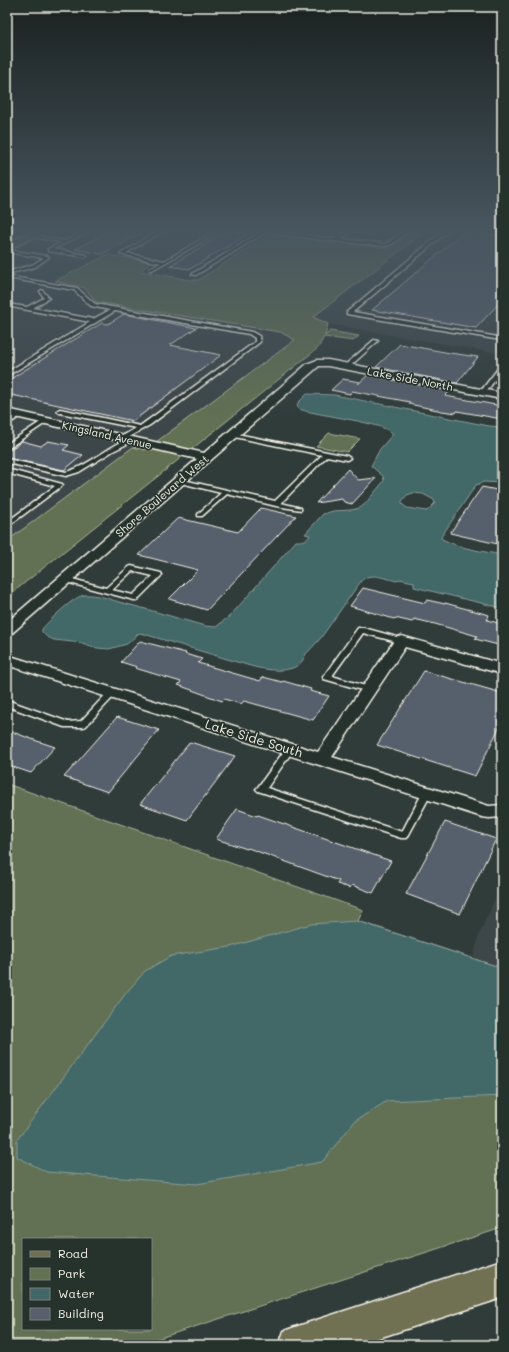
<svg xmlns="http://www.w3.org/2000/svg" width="509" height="1352" font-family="Mali,sans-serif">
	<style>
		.built { fill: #3c4649 }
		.green { fill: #627152; stroke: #abb19d; fill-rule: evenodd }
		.water { fill: #436768; stroke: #8a9e9b; fill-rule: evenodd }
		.building { fill: #575e6c; stroke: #f4f1e8 }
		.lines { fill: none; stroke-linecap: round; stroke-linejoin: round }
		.service-casing { stroke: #f4f1e8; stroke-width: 3 }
		.minor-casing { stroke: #f4f1e8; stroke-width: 3 }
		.primary-casing { stroke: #f4f1e8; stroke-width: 3 }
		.motorway-casing { stroke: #f4f1e8; stroke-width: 3 }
		.service { fill: #26332d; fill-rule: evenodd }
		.minor { fill: #26332d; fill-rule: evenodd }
		.primary { fill: #706f52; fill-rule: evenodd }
		.motorway { fill: #706f52; fill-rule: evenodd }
		.labels { text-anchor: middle; stroke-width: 3.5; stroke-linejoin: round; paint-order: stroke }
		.far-street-label { font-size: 11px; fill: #f4f1e8; stroke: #26332d }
		.street-label { font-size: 13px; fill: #f4f1e8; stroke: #26332d }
	</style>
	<rect width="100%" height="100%" fill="#303c3a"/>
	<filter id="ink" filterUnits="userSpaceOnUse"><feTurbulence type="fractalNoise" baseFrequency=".025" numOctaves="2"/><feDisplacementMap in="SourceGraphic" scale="8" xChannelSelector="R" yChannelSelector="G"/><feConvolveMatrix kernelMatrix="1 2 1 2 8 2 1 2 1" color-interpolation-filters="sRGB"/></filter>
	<g filter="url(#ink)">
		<path class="built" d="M7,231H411L387,248L346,242H325L271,234L198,280H190L140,271L151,263L56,281L280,332L295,340L145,450L133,447L7,541Z
			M426,231H502V354L328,324L312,317Z
			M502,883V968L473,959L479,935Z"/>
		<path class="green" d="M411,231H426L313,317L328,324L325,336L330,331L359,336L353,341L324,337L318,348L7,597V541L133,447L145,450L295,340L280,332L96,302L85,288L55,281L107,255L151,262L140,271L190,280H198L271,234L325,242H346L387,248Z
			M329,433L360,439L347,452L316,446Z
			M7,784L363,910L358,921L502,968V1228L138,1345H7ZM23,1239H151V1329H23Z"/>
		<path class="water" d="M307,394L335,395L489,426L502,427V483L484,482L476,485L441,537L442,539C461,549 482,551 502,555V608L414,587V582L399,579L397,581C386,579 370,571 361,581L320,639L305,655C299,677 264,670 247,665L144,634L139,633L127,644L109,649L97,648L82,643L54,640L47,637L42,632V629C49,621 75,595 85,595C96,594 109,599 119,602C148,609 176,618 205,626L216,627L231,615L296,541C302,541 307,541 310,535L305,534L323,514L333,511L351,510L360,508L365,504L384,481L383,476L371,466L380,449L393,434C387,423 318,415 302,410L298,408L297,404ZM413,493L423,494L434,500L435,503L427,511L407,508L402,504V501L407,495Z
			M357,921L502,968V1096L387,1101L355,1121L322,1162L197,1184L47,1172L17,1157V1140L126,993L145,971L171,956L230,947L311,924Z"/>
		<path class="building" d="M110,231H145L102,254L75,249Z
			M228,231L248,234L190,269L169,266Z
			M465,231L502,236V300L476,328L372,310Z
			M124,314L196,328L170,345L221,355L133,421L7,394V381L87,332L102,323L108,324Z
			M400,344L450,353L478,357L457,383L376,367Z
			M368,375L450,391L445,396L502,406V419L457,411L456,413L442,411L409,404L410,402L352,391L350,394L331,390L343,379L360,382L358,384Z
			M22,441L41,446L48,441L69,445L63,450L83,455L64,470L7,458V452Z
			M348,469L358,480L376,478L352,504L344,502L342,499L316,503Z
			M482,487L502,491V545L450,533Z
			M261,508L296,516L207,610L169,599L198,570L139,555L178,518L238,532Z
			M363,588L425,603L427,600L445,604V603L489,615L487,620L502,624V646L475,639L477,636L435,624L414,619L412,622L395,618L394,619L350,606Z
			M140,641L186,653L185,654L202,659L198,663L260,681L263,677L282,682L283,681L311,689L310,691L329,696L313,720L244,701L241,704L224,699L222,701L178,685L181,682L135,668L137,667L121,662Z
			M424,671L502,693V722L475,776L377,745Z
			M117,717L159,730L108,792L64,777Z
			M7,730L37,741L55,747L31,773L7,765Z
			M190,742L235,756L187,820L140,804Z
			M237,809L257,816L258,815L391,861L373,893L352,885L350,888L337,884L339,881L248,848L247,849L216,839Z
			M445,822L496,839L460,914L406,894Z"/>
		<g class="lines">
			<defs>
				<path id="service" d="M85,231H90L53,249L86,255L87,256L85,257L48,251V249L62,242L28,236L30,235L65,241Z
					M158,231H163L126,253L164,261L216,231H221L152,270H150V268L161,263L120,254Z
					M263,231H275L332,239C340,237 345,231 353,231L341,239L386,244L404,231H409L392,244L386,246L332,241L266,232L196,275L192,274Z
					M443,231H448L353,312L498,337L502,334L501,340L347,314V312Z
					M7,250L47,256L49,257L35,267L7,274V272L32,265L44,258L7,252Z
					M12,277L77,288L95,304L252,332L259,336L260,342L150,425L125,439H121V437L136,428L60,413L57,411L60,409L140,426L255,342V338L249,334L115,311L7,376V372L90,322L7,306V304L27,307L44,298L40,291L42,290L49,298L33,308L93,319L110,310L91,306L74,290L14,279H12Z
					M374,340L378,341L348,368H344V366Z
					M502,365V371L485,393H481V391L500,366Z
					M17,414L22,415L7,425V420Z
					M45,419L47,420V422L7,449V444Z
					M232,433L347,456L350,458L347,460L327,456L281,503L301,508V510L276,506L227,494L202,516H198V514L221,493L177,482V480L179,479L275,501L322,455L230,436L229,435Z
					M131,438L134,440L133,441L113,451L79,472L66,476L7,463V459L66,472C89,466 108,446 131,438Z
					M7,469L62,484L63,485L7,527V522L55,486L7,473Z
					M131,566L161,573L162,575L137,600H134L62,581L61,579L65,577L106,588L129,567ZM132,571L153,576L133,595L112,590Z
					M358,628H364L404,639L405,641L401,643L363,633L332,676L372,688L373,690L369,692L324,679L323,677Z
					M112,690L115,691L116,693L115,695L86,726L83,727H64L7,706V700L68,722L81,721L109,691Z
					M290,746L294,749L267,788L402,832L424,790H430L432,792L407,838H401L258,791L256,789L258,787L287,747Z"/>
				<path id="minor" d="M317,360H328L502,393V399L328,366H319L12,633L7,635V622L197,459L7,415V409L204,453L307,364Z
					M401,636L502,664V674L405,647L332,757L489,806L502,805V817L489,818L482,817L7,665V655L318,752L396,638Z"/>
				<path id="primary" d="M31,231H45L44,233L7,250V243Z"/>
				<path id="motorway" d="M502,1260V1298L357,1345H279L284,1331L298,1326Z"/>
			</defs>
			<use href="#service" class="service-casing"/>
			<use href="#minor" class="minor-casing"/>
			<use href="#primary" class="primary-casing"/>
			<use href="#motorway" class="motorway-casing"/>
			<use href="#service" class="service"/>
			<use href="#minor" class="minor"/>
			<use href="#primary" class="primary"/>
			<use href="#motorway" class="motorway"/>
		</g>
	</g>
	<linearGradient id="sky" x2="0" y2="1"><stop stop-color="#1a2120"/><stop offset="0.55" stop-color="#485660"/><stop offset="1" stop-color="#485660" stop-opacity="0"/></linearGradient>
	<rect width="509" height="420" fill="url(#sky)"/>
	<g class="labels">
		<g class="far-street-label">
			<text transform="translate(410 379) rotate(11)" y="4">Lake Side North</text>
			<text transform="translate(107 435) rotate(13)" y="4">Kingsland Avenue</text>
			<text transform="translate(162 496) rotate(-41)" y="4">Shore Boulevard West</text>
		</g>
		<g class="street-label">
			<text transform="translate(254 738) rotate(17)" y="5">Lake Side South</text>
		</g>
	</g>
	<rect width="509" height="1352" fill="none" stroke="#26332d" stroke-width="24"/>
	<rect x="12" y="12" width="485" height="1328" fill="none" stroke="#f4f1e8" stroke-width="1.5" filter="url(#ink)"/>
	<rect x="22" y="1238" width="130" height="92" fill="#26332d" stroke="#787f78"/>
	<rect x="30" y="1251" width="20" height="6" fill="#706f52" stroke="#787f78"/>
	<text x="58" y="1258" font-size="12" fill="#f4f1e8">Road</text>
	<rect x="30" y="1268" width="20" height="12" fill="#627152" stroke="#787f78"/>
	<text x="58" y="1278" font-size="12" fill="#f4f1e8">Park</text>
	<rect x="30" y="1288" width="20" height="12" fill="#436768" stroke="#787f78"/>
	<text x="58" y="1298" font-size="12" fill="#f4f1e8">Water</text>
	<rect x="30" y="1308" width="20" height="12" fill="#575e6c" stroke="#787f78"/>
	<text x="58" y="1318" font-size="12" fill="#f4f1e8">Building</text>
</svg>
